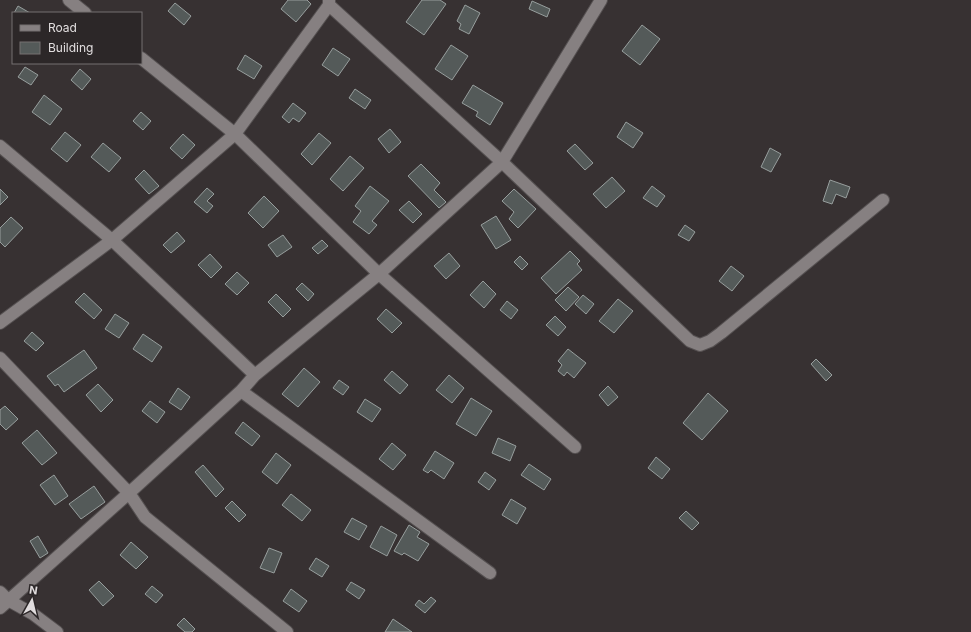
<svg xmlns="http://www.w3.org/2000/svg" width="971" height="632" font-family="Inter,sans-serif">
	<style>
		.building { fill: #545a59; stroke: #979e9d }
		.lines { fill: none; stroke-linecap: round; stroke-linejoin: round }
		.minor-casing { stroke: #555051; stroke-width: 14 }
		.minor { stroke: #868081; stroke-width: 12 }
	</style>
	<rect width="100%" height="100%" fill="#373132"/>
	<path class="building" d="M288,0H307L311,4L296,22L281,9Z
		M422,0H440L446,4L424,35L406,22Z
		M532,1L550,9L547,17L529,9Z
		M175,3L191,16L184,25L168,11Z
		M465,5L480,13L469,34L459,29L461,24L457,21Z
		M18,6L30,13H14Z
		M642,25L660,39L640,65L622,51Z
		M451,45L468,56L452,80L435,69Z
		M333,48L350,59L338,76L322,65Z
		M245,55L262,66L254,79L237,69Z
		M25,67L38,75L31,85L18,77Z
		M80,69L91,79L82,90L71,80Z
		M473,85L503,103L490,125L476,116L478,112L462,103Z
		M355,89L371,100L365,109L349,98Z
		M44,95L62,109L50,125L32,112Z
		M293,103L306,113L299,122L293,118L289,123L282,117Z
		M141,112L151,121L143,130L133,121Z
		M626,122L643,133L633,148L617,137Z
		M390,129L401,142L389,153L378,139Z
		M65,132L81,145L67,162L51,149Z
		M319,133L331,143L312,165L301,154Z
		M183,134L195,145L182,159L170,148Z
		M103,143L121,158L109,172L91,157Z
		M575,144L593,163L585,170L567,151Z
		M770,148L781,154L771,172L761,167Z
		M350,156L364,168L343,191L330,179Z
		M421,164L440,183L434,190L446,202L439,208L408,176Z
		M144,170L159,186L149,194L135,179Z
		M612,177L625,191L606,208L593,194Z
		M830,180L850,187L846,198L836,194L832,204L823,201Z
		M370,186L389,201L372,221L377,225L369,234L353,222L361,211L355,206Z
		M652,186L665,196L657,207L643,198Z
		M207,188L214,194L207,201L213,206L207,213L194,202Z
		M0,189L8,197L0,205Z
		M514,189L536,209L518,228L509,219L514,212L502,201Z
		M264,196L279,211L263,228L248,213Z
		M409,201L422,214L413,223L399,210Z
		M496,216L511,240L496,249L481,225Z
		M11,217L23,228L5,247L0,242V228Z
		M685,225L695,232L689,241L678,235Z
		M177,232L185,241L171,253L163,245Z
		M283,235L292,247L277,257L268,245Z
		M322,240L328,246L318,254L312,248Z
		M570,251L580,261L577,264L582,270L556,294L541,278Z
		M449,253L460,266L446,279L434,266Z
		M210,254L222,267L211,278L198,265Z
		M520,256L528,264L522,270L514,262Z
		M731,266L744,276L732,291L719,281Z
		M237,272L249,283L237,295L225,284Z
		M483,281L496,294L484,308L470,295Z
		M302,283L314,294L308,301L296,289Z
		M568,287L579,297L566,311L555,300Z
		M84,293L102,310L94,319L75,302Z
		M276,294L291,309L283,317L268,302Z
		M583,295L594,304L586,314L575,304Z
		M618,299L633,311L614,333L599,321Z
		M507,301L518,310L511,319L500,310Z
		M386,309L402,323L392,333L377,319Z
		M115,314L129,323L119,338L105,329Z
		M555,316L566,327L558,336L546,325Z
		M32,332L44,343L36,351L24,341Z
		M143,334L162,347L152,362L133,349Z
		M568,349L586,363L574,378L567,372L564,376L558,371L562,365L558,361Z
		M84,350L97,368L64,392L58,384L55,386L47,376Z
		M816,359L832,375L826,381L811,364Z
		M304,368L320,382L298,407L282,394Z
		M392,371L408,385L400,394L384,380Z
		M449,375L464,388L452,403L436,390Z
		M339,380L349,387L343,395L333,388Z
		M98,384L113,400L101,412L86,395Z
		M608,386L618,397L608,406L599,395Z
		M178,388L190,397L181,410L169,402Z
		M708,393L728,411L702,440L683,423Z
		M471,398L492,411L476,436L456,424Z
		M365,399L381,409L372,422L357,412Z
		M150,401L165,412L157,423L142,411Z
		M5,406L18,419L6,430L0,424V410Z
		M243,422L260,436L252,446L235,433Z
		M37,430L57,453L42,465L22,443Z
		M498,438L516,446L510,461L492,453Z
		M392,443L406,455L393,470L379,459Z
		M435,451L454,463L444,479L431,470L428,473L423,470Z
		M276,453L291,465L277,484L262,472Z
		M656,457L670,469L662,479L648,468Z
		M529,464L551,479L544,490L521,475Z
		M203,465L224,489L216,497L195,472Z
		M485,472L496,480L489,490L478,482Z
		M54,475L68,496L55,505L40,485Z
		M94,486L105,502L81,519L69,504Z
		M291,494L311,510L302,521L282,505Z
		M511,499L526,508L517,524L502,515Z
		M232,501L246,515L239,522L225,508Z
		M686,511L699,523L692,530L679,518Z
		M352,518L367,526L359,540L344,532Z
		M409,525L420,532L417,537L429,544L418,561L404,553L402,555L394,551Z
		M381,526L397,535L387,556L370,547Z
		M38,536L48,553L40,558L30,541Z
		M131,542L148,557L136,569L120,555Z
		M269,548L282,553L274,573L260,568Z
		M316,558L329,566L322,577L309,569Z
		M99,581L114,596L103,606L89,590Z
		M351,582L365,590L359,599L346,590Z
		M152,586L163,595L156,603L145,594Z
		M291,589L307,601L299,612L283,601Z
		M431,597L436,601L425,613L415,605L419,600L424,604Z
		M184,618L195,629L192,632H185L177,625Z
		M393,619L412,632H385Z"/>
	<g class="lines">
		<defs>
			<path id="minor" d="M69,0L85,13
				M329,5L502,162L690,341L700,345L710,341L721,333L883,200
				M141,58L235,134L379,274L575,447
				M0,146L112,240L255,375
				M0,323L112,240L235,134L329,5V0
				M0,358L129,493L145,517L287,632
				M241,391L490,573
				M0,592L8,600L33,614L57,632
				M0,608L129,493L241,391L255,375L379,274L502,162L601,0"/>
		</defs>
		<use href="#minor" class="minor-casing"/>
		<use href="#minor" class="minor"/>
	</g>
	<rect x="12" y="12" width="130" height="52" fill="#2c2728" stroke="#747071"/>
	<rect x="20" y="25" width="20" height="6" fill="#868081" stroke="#747071"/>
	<text x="48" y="32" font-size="12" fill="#e1ddde">Road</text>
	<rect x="20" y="42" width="20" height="12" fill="#545a59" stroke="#747071"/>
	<text x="48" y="52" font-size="12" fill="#e1ddde">Building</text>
	<g transform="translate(32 600) rotate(8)" stroke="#2c2728" stroke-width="3" paint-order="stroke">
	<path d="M0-3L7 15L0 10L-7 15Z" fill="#e1ddde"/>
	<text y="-6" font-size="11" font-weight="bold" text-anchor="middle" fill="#e1ddde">N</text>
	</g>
</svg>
